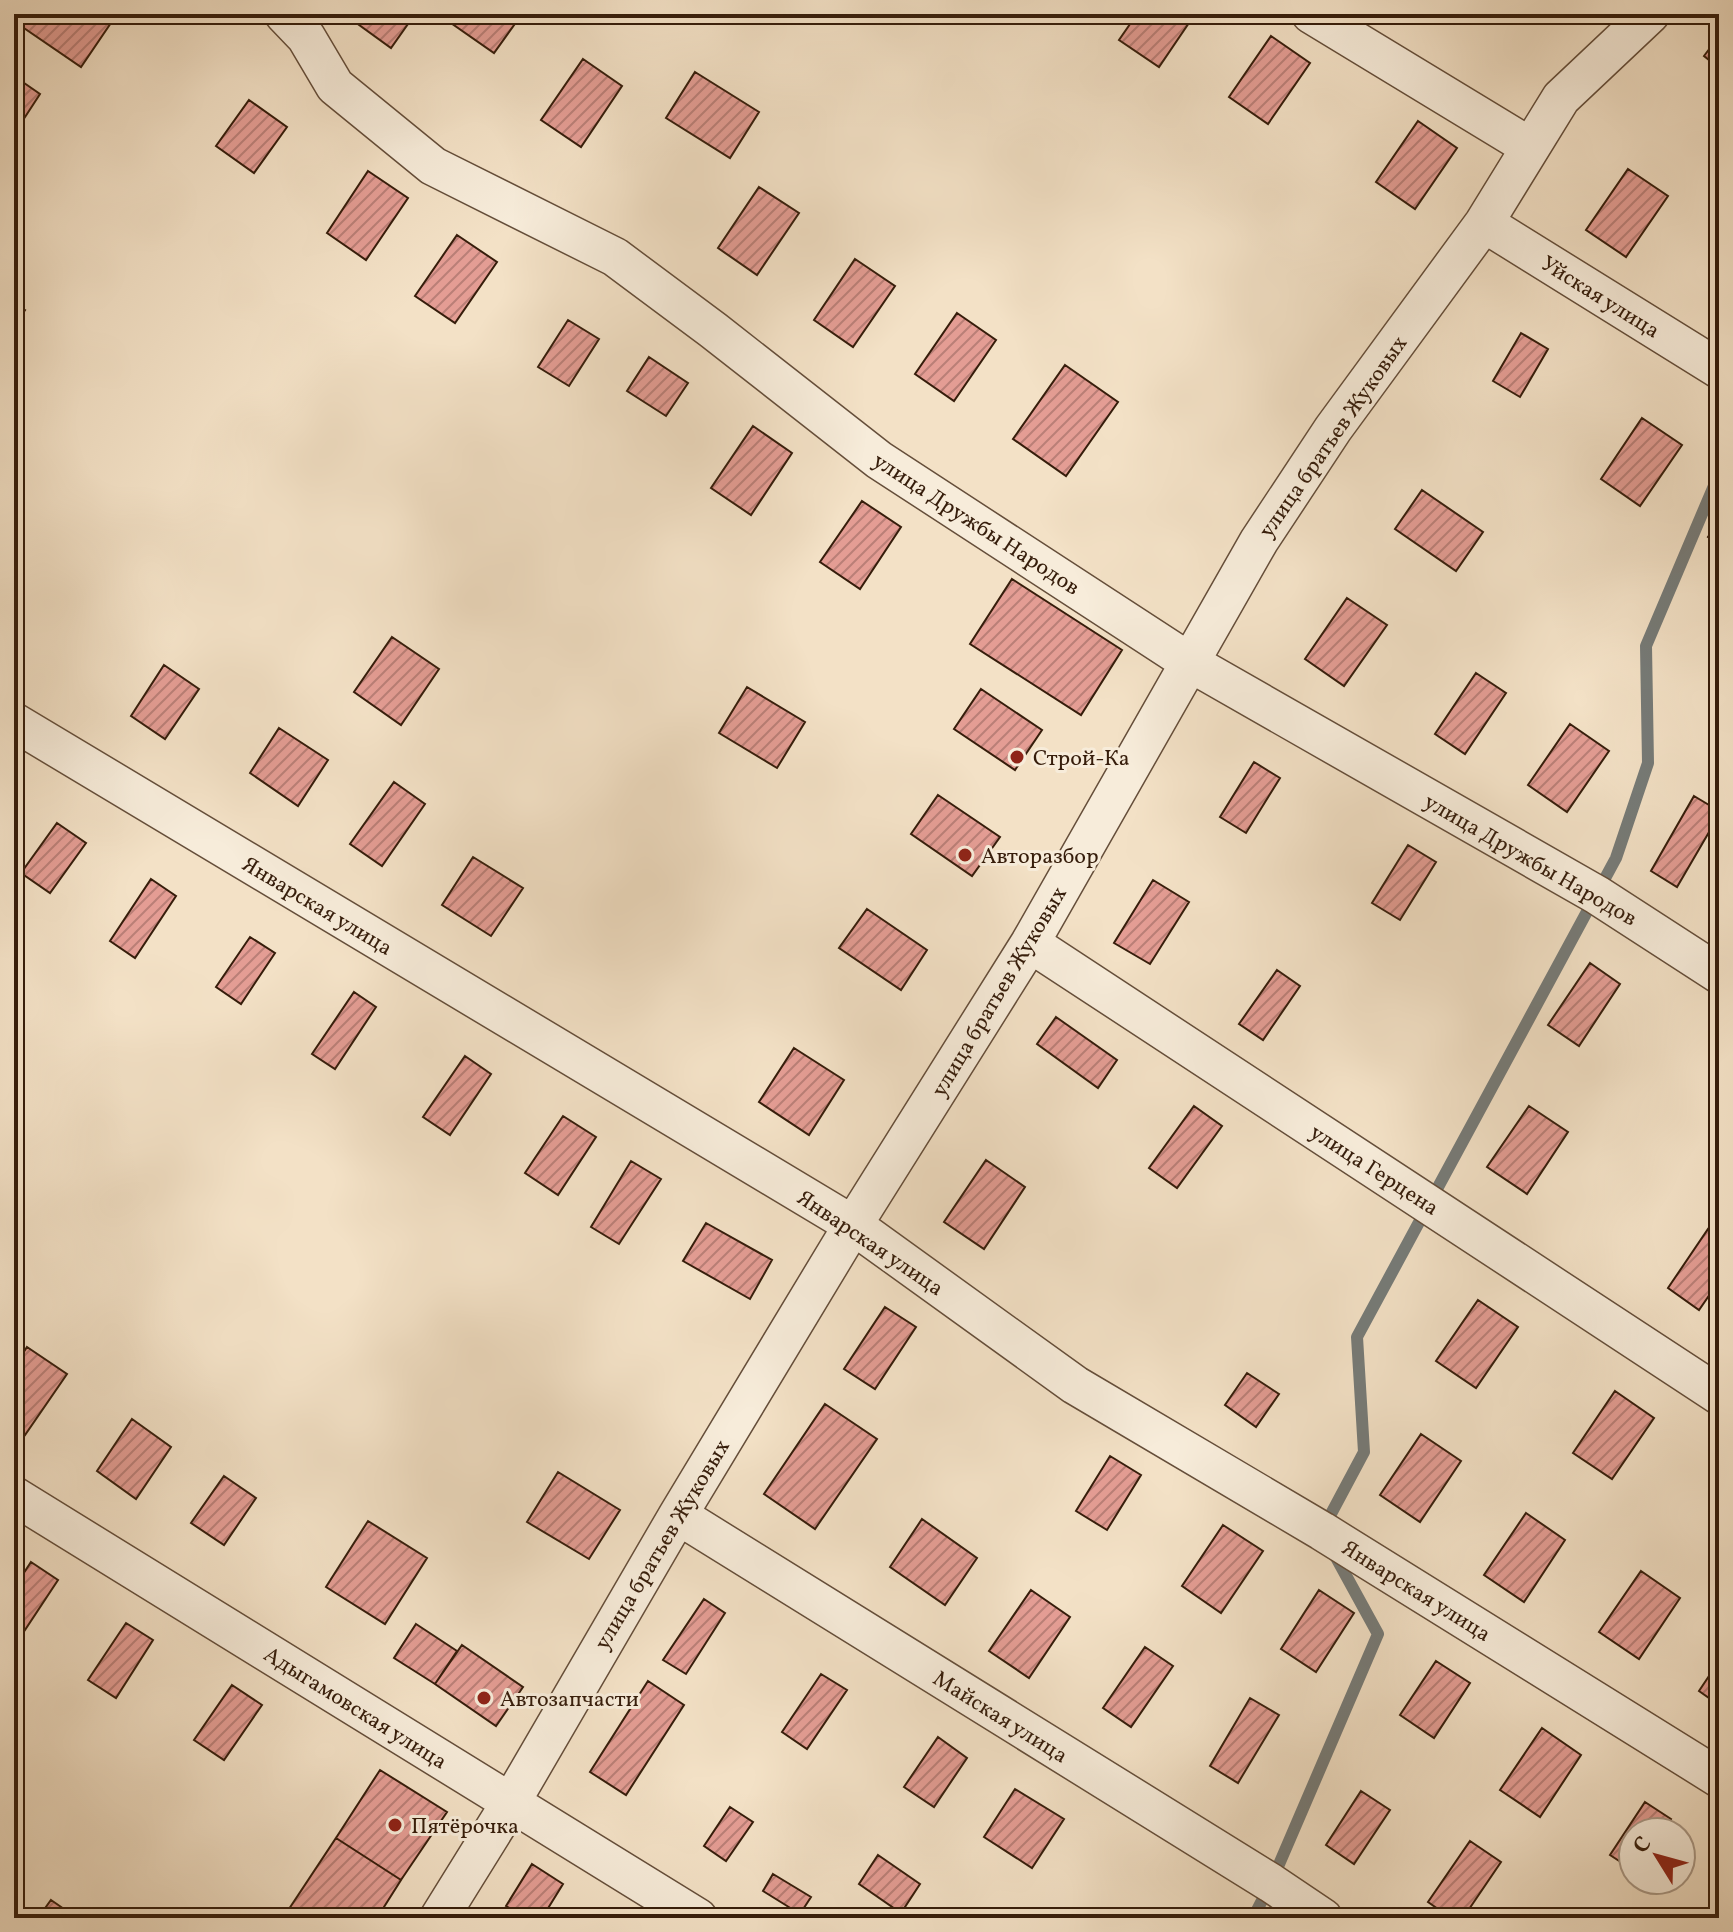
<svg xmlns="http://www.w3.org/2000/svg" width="1733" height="1932" font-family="Vollkorn,serif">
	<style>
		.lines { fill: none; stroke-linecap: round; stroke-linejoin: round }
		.stream { stroke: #767b78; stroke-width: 12 }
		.building { fill: url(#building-hatch); stroke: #361d0b; stroke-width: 2 }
		.street-casing { stroke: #654e3a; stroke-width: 41 }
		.street { stroke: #f7ecda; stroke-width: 38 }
		.poi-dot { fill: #8f2418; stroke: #f7ecda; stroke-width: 3 }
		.labels { text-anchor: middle; stroke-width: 6; stroke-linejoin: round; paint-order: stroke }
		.street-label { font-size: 22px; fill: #361d0b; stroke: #f7ecda }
		.poi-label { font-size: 22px; fill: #361d0b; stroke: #f7ecda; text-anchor: start }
	</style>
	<defs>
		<pattern id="building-hatch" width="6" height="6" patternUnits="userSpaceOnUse" patternTransform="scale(2)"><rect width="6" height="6" fill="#e49d94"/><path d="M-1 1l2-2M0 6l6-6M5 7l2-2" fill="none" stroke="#ba7f77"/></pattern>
	</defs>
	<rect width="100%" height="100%" fill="#f3e1c6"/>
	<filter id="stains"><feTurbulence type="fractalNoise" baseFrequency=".0025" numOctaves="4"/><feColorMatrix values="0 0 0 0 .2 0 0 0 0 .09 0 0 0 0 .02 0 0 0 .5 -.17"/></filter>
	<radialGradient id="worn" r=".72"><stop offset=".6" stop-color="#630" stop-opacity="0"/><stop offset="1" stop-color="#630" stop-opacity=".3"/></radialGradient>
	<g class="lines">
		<path class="stream" d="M1324,1527L1364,1452L1357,1337L1616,858L1648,763L1646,646L1719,474
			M1253,1918L1271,1883L1378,1634L1332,1550"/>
	</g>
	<path class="building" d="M30,14H117L81,67L21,26Z
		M344,14H415L391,48Z
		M438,14H522L494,53Z
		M1137,14H1195L1159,67L1119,40Z
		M1271,36L1310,63L1268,124L1229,97Z
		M1719,36V68L1704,56Z
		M583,59L622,86L581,147L541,120Z
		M695,72L759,112L730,158L666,118Z
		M14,76L40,94L14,134Z
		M249,100L287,127L254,173L216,146Z
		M1418,121L1457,148L1415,209L1376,182Z
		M1628,169L1668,196L1626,257L1586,230Z
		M368,171L408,198L366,260L327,233Z
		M759,187L799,213L757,275L718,248Z
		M457,235L497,262L455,323L415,296Z
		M855,259L895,286L853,347L814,320Z
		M14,304L25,310L14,327Z
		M957,313L996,340L954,401L915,374Z
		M568,320L599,339L569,386L538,367Z
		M1521,333L1548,349L1520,397L1493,381Z
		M649,357L688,383L666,416L627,391Z
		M1065,365L1118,402L1066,476L1013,439Z
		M1642,418L1682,445L1640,506L1601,479Z
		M753,426L792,453L751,515L711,488Z
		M1422,490L1483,532L1456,571L1395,529Z
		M862,501L901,527L860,589L820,562Z
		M1719,521V544L1708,537Z
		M1012,579L1122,650L1081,715L970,644Z
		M1347,598L1387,625L1344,686L1305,659Z
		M392,637L439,669L401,725L354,692Z
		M164,665L199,689L165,739L131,716Z
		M1476,673L1506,693L1465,754L1435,734Z
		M747,687L805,722L777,768L719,733Z
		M981,689L1042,730L1015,770L954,729Z
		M1570,724L1609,751L1567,812L1528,785Z
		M279,728L328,760L298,806L250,773Z
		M1254,762L1280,778L1246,833L1220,817Z
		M394,782L425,804L382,866L350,844Z
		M938,795L1000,837L972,876L911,834Z
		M1694,796L1719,811V815L1677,887L1651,871Z
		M57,823L86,843L50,893L21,873Z
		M1408,845L1436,862L1400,920L1372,903Z
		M473,857L523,888L491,936L442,905Z
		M151,879L176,896L135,958L110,941Z
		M1153,880L1189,902L1150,964L1114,943Z
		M867,909L927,950L901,990L839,948Z
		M250,937L275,953L241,1004L216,987Z
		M1590,963L1620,984L1579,1046L1548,1025Z
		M1277,970L1300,986L1263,1040L1239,1024Z
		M354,992L376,1007L335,1069L312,1054Z
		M1056,1017L1117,1060L1098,1088L1037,1044Z
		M794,1048L844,1080L809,1135L759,1102Z
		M465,1056L491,1074L450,1135L423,1117Z
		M1194,1106L1222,1126L1177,1188L1149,1168Z
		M1529,1106L1568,1132L1527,1194L1487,1167Z
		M563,1116L596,1137L558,1195L525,1173Z
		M986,1160L1025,1187L984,1249L944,1222Z
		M631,1161L661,1179L619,1244L591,1227Z
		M706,1223L772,1260L750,1299L683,1261Z
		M1708,1229L1719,1237V1281L1699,1310L1668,1288Z
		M1478,1300L1518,1327L1476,1388L1436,1361Z
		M885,1307L916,1327L875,1389L844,1369Z
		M27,1347L67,1374L25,1435L14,1427V1367Z
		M1247,1373L1279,1394L1256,1427L1225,1405Z
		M1615,1391L1654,1418L1612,1479L1573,1453Z
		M825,1404L877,1439L815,1529L764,1494Z
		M132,1419L171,1447L136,1499L97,1471Z
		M1421,1434L1461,1461L1420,1522L1380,1495Z
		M1110,1456L1141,1475L1107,1530L1076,1511Z
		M558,1472L620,1510L589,1559L527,1522Z
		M224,1476L256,1498L224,1545L191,1523Z
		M1526,1513L1565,1540L1524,1602L1484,1575Z
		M922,1519L977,1558L945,1605L890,1567Z
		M368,1521L427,1558L385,1624L326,1587Z
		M1223,1525L1263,1551L1221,1613L1182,1586Z
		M31,1562L58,1580L17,1642L14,1640V1588Z
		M1641,1571L1680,1598L1639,1659L1599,1632Z
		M1031,1590L1070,1617L1029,1678L989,1651Z
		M1319,1590L1354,1613L1316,1672L1281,1649Z
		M704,1599L725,1613L686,1674L663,1660Z
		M126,1623L153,1640L116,1698L88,1680Z
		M416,1624L457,1651L435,1684L394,1658Z
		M462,1645L523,1687L496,1726L435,1684Z
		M1145,1647L1173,1666L1131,1727L1103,1708Z
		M1436,1661L1470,1683L1434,1738L1400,1715Z
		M1719,1661V1705L1699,1691Z
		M821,1674L847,1690L807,1749L782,1732Z
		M648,1681L684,1705L626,1795L590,1772Z
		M232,1685L262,1705L224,1760L194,1740Z
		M1250,1698L1279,1715L1238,1783L1210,1766Z
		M1542,1728L1581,1755L1540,1817L1500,1790Z
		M938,1737L967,1758L934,1807L904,1787Z
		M380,1770L447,1812L401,1880L336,1838Z
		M1015,1789L1064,1819L1032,1868L984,1837Z
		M1361,1791L1390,1810L1354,1864L1326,1845Z
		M1645,1802L1671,1819L1663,1832H1633V1870L1610,1855Z
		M730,1807L753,1822L726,1861L704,1846Z
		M336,1838L401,1880L377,1918H283Z
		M1470,1841L1501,1862L1463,1918H1451L1428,1902Z
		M878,1855L920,1884L901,1913L859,1884Z
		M532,1864L563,1884L542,1918H525L506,1906Z
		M773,1874L811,1897L800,1914L763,1891Z
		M51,1900L77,1918H38Z"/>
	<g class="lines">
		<defs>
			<path id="street" d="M284,14L306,37L335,86L433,166L615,257L713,330L879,460L1189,662L1597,895L1719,974
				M1311,14L1530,147
				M1484,223L1719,369
				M14,722L853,1225L1075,1385L1322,1531L1719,1778
				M1030,943L1719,1395
				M14,1496L698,1918
				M678,1515L1271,1883L1323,1918
				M439,1918L511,1802L678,1515L853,1225L1030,943L1259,541L1333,429L1484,223L1561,98L1650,14"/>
		</defs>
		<use href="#street" class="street-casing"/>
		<use href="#street" class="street"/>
	</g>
	<g class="poi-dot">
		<circle cx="1017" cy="757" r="8"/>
		<circle cx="965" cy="855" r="8"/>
		<circle cx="484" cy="1698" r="8"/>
		<circle cx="395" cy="1825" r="8"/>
	</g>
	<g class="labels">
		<g class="street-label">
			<text transform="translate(1601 296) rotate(32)" y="8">Уйская улица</text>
			<text transform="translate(1332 436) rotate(-55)" y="8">улица братьев Жуковых</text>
			<text transform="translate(977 523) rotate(33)" y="8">улица Дружбы Народов</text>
			<text transform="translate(1531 859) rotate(30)" y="8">улица Дружбы Народов</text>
			<text transform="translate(318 905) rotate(31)" y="8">Январская улица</text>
			<text transform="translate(998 991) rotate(-59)" y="8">улица братьев Жуковых</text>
			<text transform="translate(1375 1169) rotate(33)" y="8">улица Герцена</text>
			<text transform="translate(871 1242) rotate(34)" y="8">Январская улица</text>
			<text transform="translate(661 1544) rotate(-59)" y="8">улица братьев Жуковых</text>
			<text transform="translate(1417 1590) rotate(32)" y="8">Январская улица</text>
			<text transform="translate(356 1707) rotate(32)" y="8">Адыгамовская улица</text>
			<text transform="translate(1001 1716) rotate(32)" y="8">Майская улица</text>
		</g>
		<g class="poi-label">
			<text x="1033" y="765">Строй-Ка</text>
			<text x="981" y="863">Авторазбор</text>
			<text x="500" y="1706">Автозапчасти</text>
			<text x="411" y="1833">Пятёрочка</text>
		</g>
	</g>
	<rect width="1733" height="1932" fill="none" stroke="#f3e1c6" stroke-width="48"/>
	<rect x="16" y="16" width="1701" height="1900" fill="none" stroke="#361d0b" stroke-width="4"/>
	<rect x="24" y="24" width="1685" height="1884" fill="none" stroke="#361d0b" stroke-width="2"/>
	<g transform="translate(1657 1856) rotate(307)"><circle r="38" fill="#f7ecda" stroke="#aa9987" stroke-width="2"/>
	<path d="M0-6L14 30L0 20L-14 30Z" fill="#8f2418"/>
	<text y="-12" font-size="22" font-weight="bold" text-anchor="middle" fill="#361d0b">С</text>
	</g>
	<rect width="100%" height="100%" filter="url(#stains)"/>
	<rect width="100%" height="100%" fill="url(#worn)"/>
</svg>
